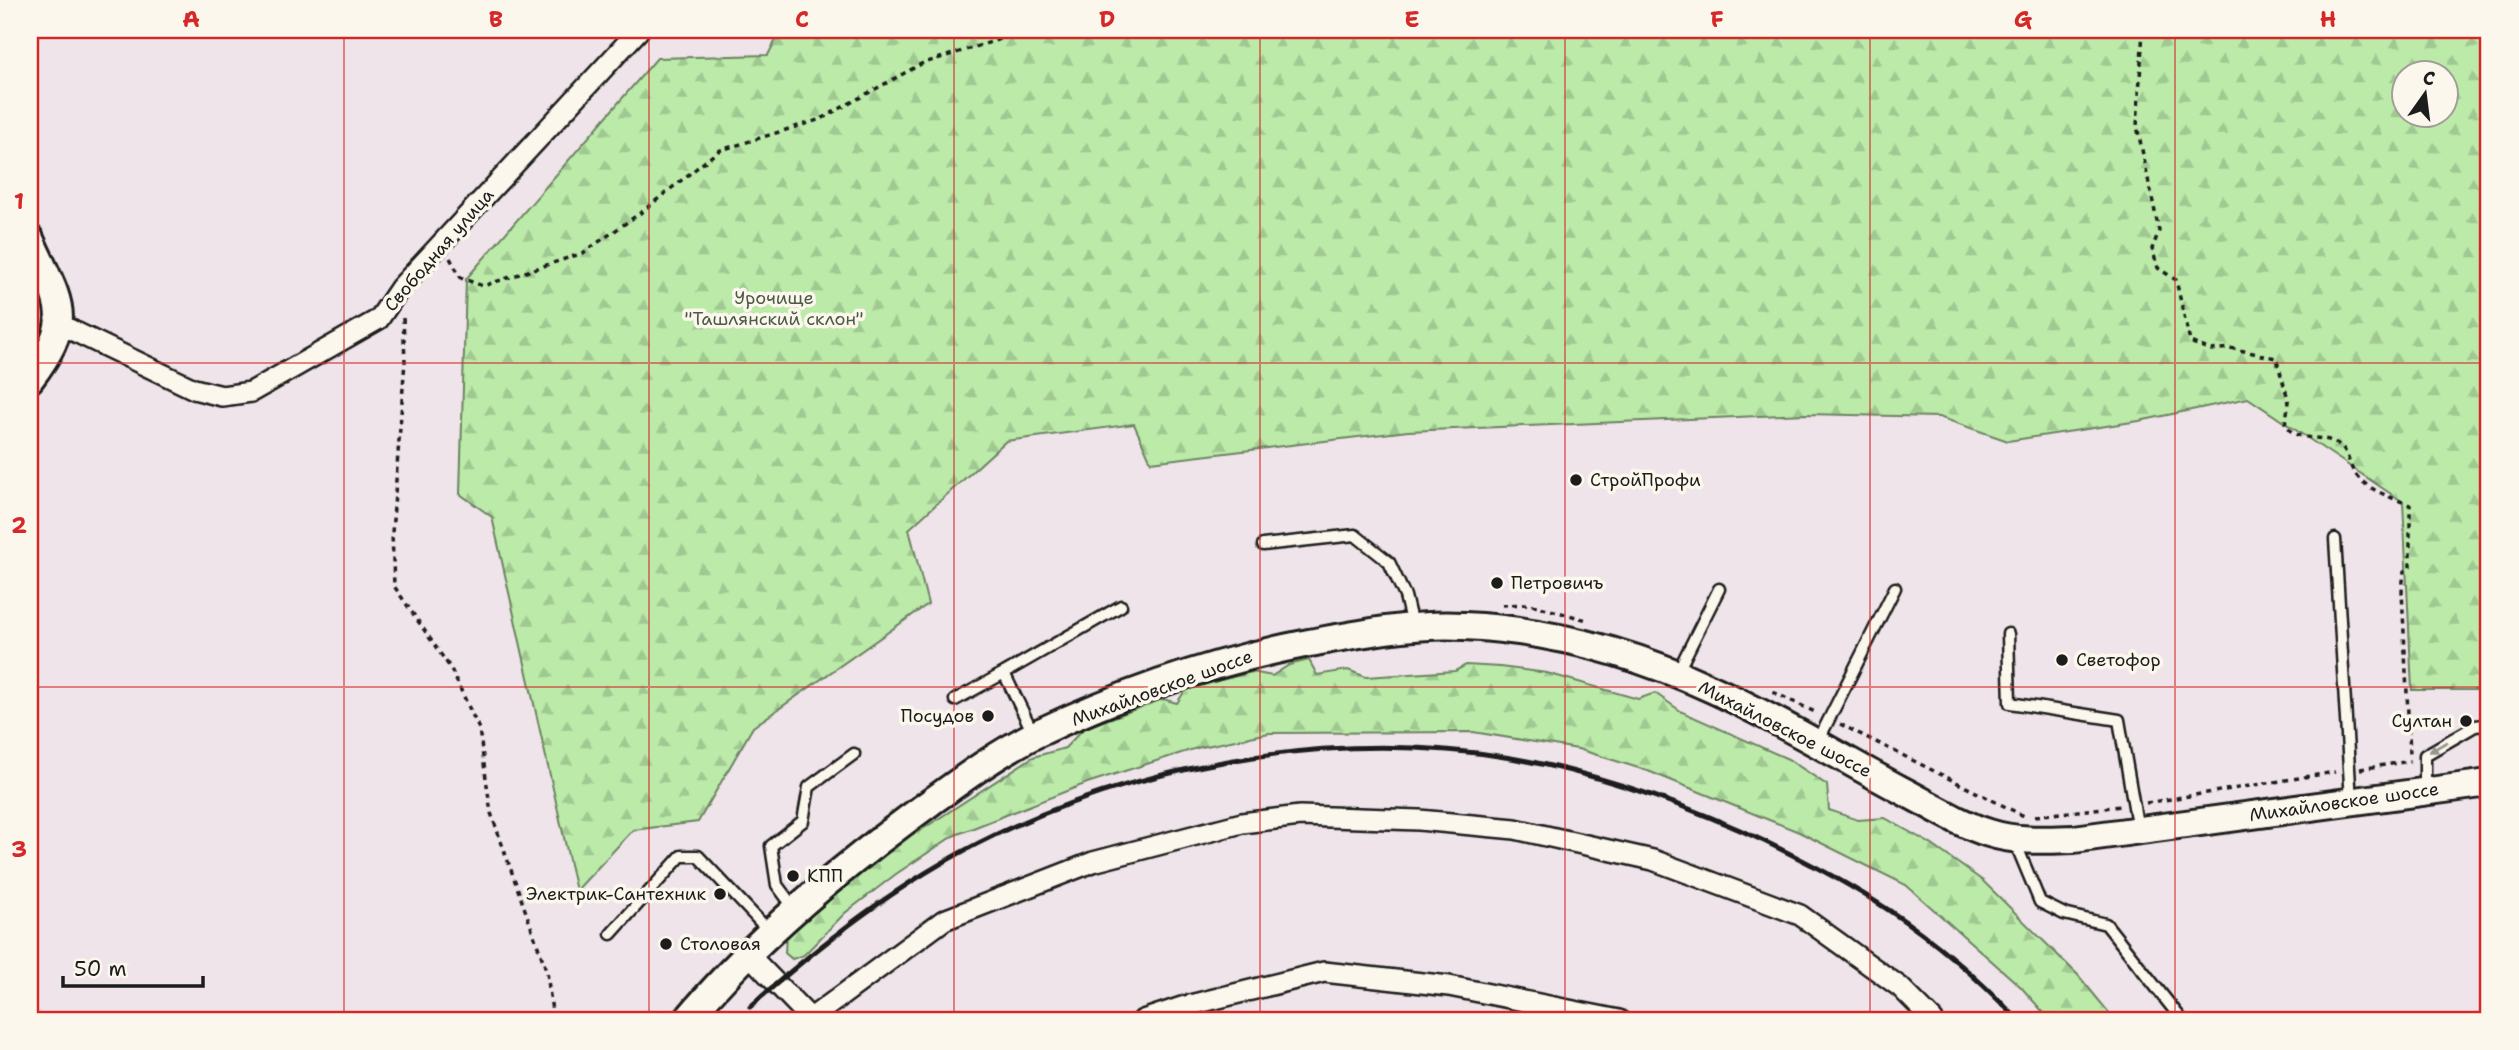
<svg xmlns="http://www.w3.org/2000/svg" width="2519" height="1050" font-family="'Shantell Sans',sans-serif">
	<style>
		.forest { fill: url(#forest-firs); stroke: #6c8362; stroke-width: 2; fill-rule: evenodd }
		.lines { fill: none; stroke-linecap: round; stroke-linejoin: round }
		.lane-casing { stroke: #1c1c1c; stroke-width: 15 }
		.street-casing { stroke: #1c1c1c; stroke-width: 24 }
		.secondary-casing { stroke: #1c1c1c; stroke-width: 32 }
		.path { stroke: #1c1c1c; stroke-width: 3.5; stroke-dasharray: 5 5; stroke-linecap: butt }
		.lane { stroke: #fbf7ec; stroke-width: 10 }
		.street { stroke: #fbf7ec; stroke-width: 19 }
		.secondary { stroke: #fbf7ec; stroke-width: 26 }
		.rail { stroke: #1c1c1c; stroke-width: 5 }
		.oneway { fill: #97948e }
		.grid { fill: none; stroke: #d62828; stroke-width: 2; stroke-opacity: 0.55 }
		.poi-dot { fill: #1c1c1c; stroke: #fbf7ec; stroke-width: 2.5 }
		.labels { text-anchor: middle; stroke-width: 7; stroke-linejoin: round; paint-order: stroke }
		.street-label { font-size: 18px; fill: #1c1c1c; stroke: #fbf7ec }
		.park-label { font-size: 18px; fill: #4c5a46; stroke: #fbf7ec }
		.poi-label { font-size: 18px; fill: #1c1c1c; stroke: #fbf7ec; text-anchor: start }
		.neatline { fill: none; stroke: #d62828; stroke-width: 2.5 }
		.grid-label { font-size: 23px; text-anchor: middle; font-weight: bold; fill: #d62828 }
	</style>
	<defs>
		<pattern id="forest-firs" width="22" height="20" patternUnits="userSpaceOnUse" patternTransform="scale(1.75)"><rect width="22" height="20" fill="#bbeaa9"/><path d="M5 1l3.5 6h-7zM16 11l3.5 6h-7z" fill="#a0c891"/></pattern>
	</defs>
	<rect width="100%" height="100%" fill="#efe4e9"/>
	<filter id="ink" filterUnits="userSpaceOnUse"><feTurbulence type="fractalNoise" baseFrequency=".0143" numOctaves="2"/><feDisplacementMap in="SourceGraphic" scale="14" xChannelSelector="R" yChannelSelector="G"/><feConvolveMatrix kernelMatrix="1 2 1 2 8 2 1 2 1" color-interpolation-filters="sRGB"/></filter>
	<g filter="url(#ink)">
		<path class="forest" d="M781,30H2489V690H2412L2403,502L2248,398L2139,421L2008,441L1939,417L1806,414L1408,431L1151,462L1134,424L1006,441L909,529L928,604L753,727L698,822L633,830L576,891L492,517L460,494L466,279L657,58L768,55ZM2404,74H2446V116H2404Z
			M1309,660L1317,675L1348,670L1366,677L1455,671L1466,665L1500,667L1547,673L1638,699L1655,693L1682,712L1788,759L1827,785L1829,810L1858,820L1885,818L1931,844L1983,881L2078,975L2115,1020H2050L2021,987L1906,885L1799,832L1648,771L1578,749L1473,732L1269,733L1197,748L1087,783L953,836L896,874L845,913L804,955L792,959L785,953L786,935L905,832H918L1033,757L1065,748L1084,728L1163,699L1177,703L1186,689L1252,672L1272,676L1289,665Z"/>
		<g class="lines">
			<defs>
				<path id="lane" d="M2335,539L2351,801
					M1263,545L1355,535L1389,562L1405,596L1412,625
					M2008,634L2010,703L2119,720L2138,830
					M1678,671L1719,589
					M1004,673L1121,606
					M955,700L1004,673L1034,735
					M1818,741L1895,588
					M2425,789V755L2475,726L2484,725
					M2015,842L2040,902L2064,914L2106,924L2182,1020
					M794,908L777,885L771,846L803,821L809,787L854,754
					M611,934L681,856H698L769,931"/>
				<path id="street" d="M61,325L194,389L222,396L251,392L379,319L400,288L639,30
					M749,955L812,1020
					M810,1019L944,920L1093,862L1242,823L1300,816L1419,820L1515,829L1653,860L1800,915L1900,987L1933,1020
					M1143,1020L1182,1007L1324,972L1449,986L1619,1020"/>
				<path id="secondary" d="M30,239C59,304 77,317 30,379
					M687,1020C756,937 844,865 931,802C964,778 998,753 1036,734C1122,693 1216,661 1309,643C1359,634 1413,623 1464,626C1550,630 1634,653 1712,689C1778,719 1841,758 1905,792C1932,806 1960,824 1989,833C2017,842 2046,840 2074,839L2489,783"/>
			</defs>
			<use href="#lane" class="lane-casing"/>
			<use href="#street" class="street-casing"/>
			<use href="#secondary" class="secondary-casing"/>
			<path class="path" d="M2143,30L2137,126L2159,231L2152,249L2158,268L2176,280L2190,342L2211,350L2230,348L2276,358L2289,402L2285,425C2298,443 2317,434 2334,442C2350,449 2346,460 2354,472C2364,489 2393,498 2410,505V568L2404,571L2402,591L2410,754
				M450,258L461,278L483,286L583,253L643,211L718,151L821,119L921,64L1029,30
				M403,318L405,361L392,533L394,586L451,669L479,729L491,813L547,972L553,1020
				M1502,605L1529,604L1587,620
				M1773,692L1817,713
				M1840,724L2024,816
				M2360,769L2410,761
				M2146,803L2335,772
				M2035,816L2121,806
				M658,1020L667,1012"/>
			<use href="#lane" class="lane"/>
			<use href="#street" class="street"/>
			<use href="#secondary" class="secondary"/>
			<path class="rail" d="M750,1007C829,936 914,871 1012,827C1164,759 1346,730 1511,758C1590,772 1667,798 1740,830C1851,880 1934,931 2018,1020"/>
		</g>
		<defs><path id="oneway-solid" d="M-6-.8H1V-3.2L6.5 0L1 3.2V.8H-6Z" transform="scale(1.75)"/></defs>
		<use class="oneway" href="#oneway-solid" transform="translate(2438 747) rotate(150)"/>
	</g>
	<path class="grid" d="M344,30V1020M649,30V1020M954,30V1020M1260,30V1020M1565,30V1020M1870,30V1020M2175,30V1020M30,363H2489M30,687H2489"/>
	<g class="poi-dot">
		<circle cx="1576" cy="480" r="7"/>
		<circle cx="1497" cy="583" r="7"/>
		<circle cx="2062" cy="660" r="7"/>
		<circle cx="988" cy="716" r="7"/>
		<circle cx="2466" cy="721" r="7"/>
		<circle cx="793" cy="876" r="7"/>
		<circle cx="720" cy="894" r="7"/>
		<circle cx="666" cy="944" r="7"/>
	</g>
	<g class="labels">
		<g class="street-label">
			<text transform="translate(439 250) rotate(-49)" y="6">Свободная улица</text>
			<text transform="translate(1162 688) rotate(-20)" y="6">Михайловское шоссе</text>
			<text transform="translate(1785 729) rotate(27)" y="6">Михайловское шоссе</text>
			<text transform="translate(2344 802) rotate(-8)" y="6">Михайловское шоссе</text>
		</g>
		<g class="park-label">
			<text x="774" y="304">Урочище<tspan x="774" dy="21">"Ташлянский склон"</tspan></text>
		</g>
		<g class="poi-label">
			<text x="1590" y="486">СтройПрофи</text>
			<text x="1511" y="589">Петровичъ</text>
			<text x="2076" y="666">Светофор</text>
			<text x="974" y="722" text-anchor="end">Посудов</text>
			<text x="2452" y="727" text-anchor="end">Султан</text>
			<text x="807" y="882">КПП</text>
			<text x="706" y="900" text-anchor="end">Электрик-Сантехник</text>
			<text x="680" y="950">Столовая</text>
		</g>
	</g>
	<rect width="2519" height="1050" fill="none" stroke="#fbf7ec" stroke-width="77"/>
	<g transform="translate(2425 94) rotate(14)"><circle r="33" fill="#fbf7ec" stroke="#a29f99" stroke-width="2"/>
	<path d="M0-5L12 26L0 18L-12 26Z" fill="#1c1c1c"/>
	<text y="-10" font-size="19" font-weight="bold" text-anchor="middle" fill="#1c1c1c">С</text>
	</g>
	<path d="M63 976v10h140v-10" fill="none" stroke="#1c1c1c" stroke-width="3.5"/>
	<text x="74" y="976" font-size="21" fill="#1c1c1c" stroke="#fbf7ec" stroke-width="5" paint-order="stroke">50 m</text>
	<rect x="38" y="38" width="2442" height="974" class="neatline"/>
	<g class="grid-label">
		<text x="191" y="27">A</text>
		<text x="496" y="27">B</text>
		<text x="802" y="27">C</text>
		<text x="1107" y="27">D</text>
		<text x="1412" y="27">E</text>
		<text x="1717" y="27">F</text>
		<text x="2023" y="27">G</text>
		<text x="2328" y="27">H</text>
		<text x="19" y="209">1</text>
		<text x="19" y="533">2</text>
		<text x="19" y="857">3</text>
	</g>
</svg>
